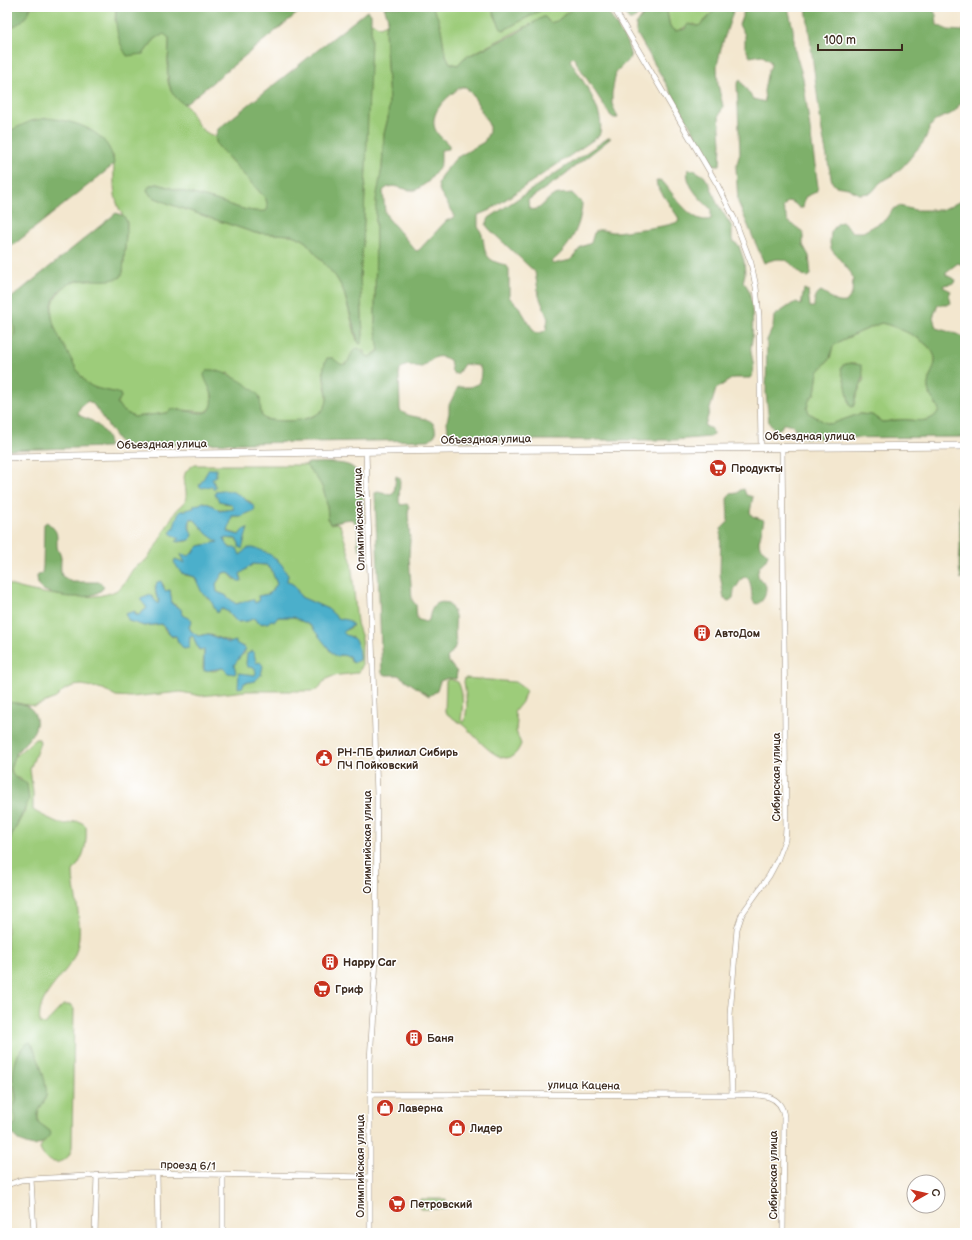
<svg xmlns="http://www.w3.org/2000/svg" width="972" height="1240" font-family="'Balsamiq Sans',sans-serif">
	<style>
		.green { fill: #9dcc7a; stroke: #6c7b4c; fill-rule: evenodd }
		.forest { fill: #7eb06a; stroke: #5c6d44; fill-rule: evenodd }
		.water { fill: #4cafcb; stroke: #446c74; fill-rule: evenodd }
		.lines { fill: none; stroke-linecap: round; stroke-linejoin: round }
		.minor-casing { stroke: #978876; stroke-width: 6 }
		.tertiary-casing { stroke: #978876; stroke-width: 8 }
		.minor { stroke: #fff; stroke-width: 5 }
		.tertiary { stroke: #fff; stroke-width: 7 }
		.labels { text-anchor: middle; stroke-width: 3; stroke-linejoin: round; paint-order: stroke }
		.street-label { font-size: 11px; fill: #3b2a1e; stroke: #fff }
		.poi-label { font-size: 11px; font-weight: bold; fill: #3b2a1e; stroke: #fff; text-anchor: start }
	</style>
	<rect width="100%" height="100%" fill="#fff"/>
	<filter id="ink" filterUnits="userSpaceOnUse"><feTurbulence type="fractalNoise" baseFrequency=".025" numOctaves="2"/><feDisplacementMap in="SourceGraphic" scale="8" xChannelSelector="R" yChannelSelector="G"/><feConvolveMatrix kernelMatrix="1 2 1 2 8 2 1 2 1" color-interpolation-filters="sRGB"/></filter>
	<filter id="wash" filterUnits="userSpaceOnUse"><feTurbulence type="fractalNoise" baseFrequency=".012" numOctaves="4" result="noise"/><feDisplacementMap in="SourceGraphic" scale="16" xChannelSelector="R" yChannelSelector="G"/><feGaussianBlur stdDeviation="0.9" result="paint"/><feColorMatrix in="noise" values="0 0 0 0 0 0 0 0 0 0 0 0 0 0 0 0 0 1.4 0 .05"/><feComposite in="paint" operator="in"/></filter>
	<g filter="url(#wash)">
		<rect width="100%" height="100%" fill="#f3e7cf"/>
		<path class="green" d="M31,7H116L115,20L143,54L155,39L164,33L169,38C170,53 164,75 170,88C175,99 183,101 188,108C199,124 195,127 215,137L217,145L266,199L268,208L266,212C246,213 230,204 212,199C194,194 175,190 158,184L150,185L147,190L151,196L172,205L255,233L292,235L304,240L336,277L343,289L357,341L363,335L360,276L363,244L371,22L380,27L387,24L385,29L389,101L388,118L384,134L382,167L376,215L375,324L379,350L370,357L366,356L363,350L343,365L325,362C324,368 323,374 324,380C324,387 328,393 327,401C323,423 283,423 265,419C258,414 263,406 258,400C250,388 239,382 228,373L206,380C212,388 212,397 212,407L206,412L172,409L167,413L134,417L122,410L117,403L121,397L120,394C110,390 97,391 88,384C79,377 75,365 69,356C59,338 45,320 55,299C58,294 62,288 67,285C84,276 103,281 121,277L123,272L127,223C124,216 119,211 117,203C112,188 115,171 113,155L7,132V28L28,14Z
			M432,7H491L499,25L504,30L547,7H574L557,21L550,23L545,17L464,58L458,65L450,63C440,47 445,25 432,7Z
			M666,7H716C714,12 703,24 698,26L694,24L676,31L670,27Z
			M7,303C12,315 21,337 7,345Z
			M881,323C896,326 938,343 935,362C934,371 927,378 928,388C929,397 936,402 939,410C930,427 912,418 898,420C892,420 887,422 882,422L872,415L859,414L832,424L826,423L809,413L807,409L809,400L815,393L818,372L830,358L833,346L842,340ZM850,363H856L864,379L856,396L854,406L852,407L849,402L843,365Z
			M194,465H305C318,478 325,487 327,506C328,512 327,518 330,524L336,523L340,525L351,560L357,623L362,638V666L359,672C343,677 327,671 319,689L313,691H246L201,696L181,692L131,697L116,696L103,689L82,685L73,686L64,690L56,698L35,706L7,702V584C31,593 94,604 117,590C125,585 128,576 133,569C137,565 142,564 146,560C159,545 164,528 176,511C178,508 182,506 184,503C192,489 174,475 194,465ZM246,500L251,502L255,510L241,516H232L228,531L239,535L247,531L244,537L242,548L236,539L224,538L225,543L240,556L244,551C259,552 271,552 281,564C284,568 284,572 288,575L287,581L294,585L301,597L328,609L338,619L346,620L353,626L343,632L345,635L352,637L358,647L359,660L351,662L349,656L338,655L329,650L326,643L311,626L294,617H278L263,624L256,621L254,618L248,621L237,622L228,612L221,608L219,609C208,600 201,591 195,577L185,575L177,560L186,563L181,555L189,556L199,546L218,542L195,520L190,518V537L188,541L177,542L180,539L171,533C177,526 175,519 181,511L190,510L204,502L214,506L217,510H233L235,509L233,505L224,503ZM163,584L165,591L170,590L172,604L176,605L182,615L192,621L189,627L191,631L198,636L208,634L244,647L245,653L238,658L235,663L214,671L203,669L204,650H199L193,635L190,637L189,645L178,642L176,636L172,637L165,630L162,624L144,626L129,621L136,612L135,615H139L147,608L141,599L151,595L158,604L159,599L156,596L155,587Z
			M253,564L266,565L271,569L277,584L269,594L258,596L259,601L255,603L253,599L236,604L225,595L217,592L216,584L223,573L228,572L234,579H242L240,574Z
			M465,678L515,682L526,690L522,702L514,712L517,721L516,731L521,744C507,780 477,736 463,725C457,720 451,718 445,712L446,681L449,679L458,682C464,693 463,708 461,720L463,722L465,721L467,706L464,681Z
			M35,739H39L40,743L30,769L33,793V810C37,813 58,823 62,824C73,825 75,816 86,826C87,844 85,857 73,871C73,896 84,922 77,948C71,975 35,992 40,1023L45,1024L63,1005H71L74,1009L72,1147C68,1168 46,1166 40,1149C42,1142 48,1139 50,1131L38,1123V1110L46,1096L33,1045L18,1054L13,1079L16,1099L14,1108L17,1120L15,1125L7,1127V845L25,810L21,779L14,777C4,759 24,750 35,739Z
			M420,1199H446V1209H420Z"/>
		<path class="forest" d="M7,7H31C27,18 19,26 7,28Z
			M116,7H305L187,103L184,104C160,90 170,61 169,38L164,34L155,39L143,54L127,56C117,41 115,25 116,7Z
			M384,7H432C446,26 439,46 450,63L458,65L464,58L515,34L543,17H545L550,23L557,21L574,7H605L627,43L631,57L616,72L612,93V104L618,118H614L610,115L573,57L570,60C581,79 608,114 599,136L490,210L478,215V227C490,243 475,259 506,265L509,269V297L519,307L535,333H540L546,330L548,319L539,296L535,272L490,230L486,225L489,218L608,138H611L559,179L528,200L529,209C542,212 543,201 553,196C558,193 566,194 572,193L582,203C581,226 570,248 551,262L553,264L571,260L581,247L591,243L594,233L598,230C604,229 610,233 617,232C629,230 671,227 679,221L678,217L657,186L656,181L660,180L664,183C674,195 693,226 711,219V209C701,200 684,184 688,169L694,170L704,176L710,185L717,203L732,227V240L739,246L744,261L745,274L743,282C754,289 753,327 752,339C752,343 750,348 751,352C752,360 757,370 750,378H733L716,389L705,426L712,429L713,435L710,437L674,440H453L448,432L447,421L449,413V405L458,387H470L480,383L481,370L479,366L464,364L458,373L455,374L452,372L450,360C435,352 433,360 422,367C413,367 405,361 399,372L400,410C411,422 439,412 435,435L429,440L124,445L120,443L93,404L88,401L81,406L78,414C82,418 88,418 92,421C99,425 112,439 108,447L7,450V345C25,334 5,314 10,299L116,213L124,216L127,223L123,272L121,277C104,285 82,274 65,286C38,306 58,335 70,357C75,366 80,377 88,384C98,391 110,390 120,394L121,397L117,403L122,410L134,417L167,413L172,409L202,413L209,411C219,396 205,385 204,374L208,370C220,368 252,385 259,396C263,404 257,414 265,419C285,423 331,423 327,394C326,382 320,370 327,358H333C349,374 347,357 355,349L359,348L366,356L370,357L379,351L375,324L376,199L382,168L384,134L388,118L389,101L385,29L388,18ZM461,87H466L474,97L489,125V132L484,142L456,158L441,176L438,185L440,192L454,214V217L446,221L419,250L416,251L388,218L385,212L383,191C393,180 404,192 416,190L428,182L439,168L441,163V150L449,149V145C445,140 439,137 436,131C427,113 448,96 461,87Z
			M491,7H547L504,30L501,29Z
			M621,7H643C639,13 636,21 629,20Z
			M649,7H666L670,27L676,31L685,29L688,24C691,24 694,26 698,26C701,26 714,11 716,7H732L733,12L721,48L717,66L718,85L723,106L719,116L721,143L720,165H713L636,32V25Z
			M749,7H788L793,29L795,51L803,78L818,187L816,192L805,197L803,208H799L794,203L789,201L786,203L783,208L788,221L803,232V245L809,256L811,275L808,277C791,273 794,250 764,263L738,202L736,167L740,153L737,84L740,80L753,99L765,102L764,91L767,75L771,65L770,61L761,55L750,57L745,47V35L739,25L744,11Z
			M806,7H932L936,15L937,25L948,30L963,31L965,26V59L961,60C958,70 961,77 964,86C966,90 965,97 965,102L959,105C954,117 942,115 934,122C928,128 927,138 922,144C913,153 907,164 897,172C892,176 886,178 881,182C877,185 875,190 871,193L859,194L848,188L835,186L832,182L822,132Z
			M367,11L371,14V40L363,244L360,276L363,335L362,343L359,344L343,289L336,277L304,240L292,235L255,233L172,205L151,196L147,190L150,185L158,184C175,190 194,194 212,199C230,204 246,213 266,211L268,208L266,199L217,145L215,137L218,129Z
			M47,118C75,121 109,130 114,163L111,167L7,250V132L31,121Z
			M965,199V266L958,263L946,272V275L956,280L955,283L944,285L943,287L951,291L949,295L951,303L947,305H938L933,317L936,328L960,335L965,340V437L809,438L801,437C795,430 794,422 783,424L781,428L777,430L773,428L769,423L766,393L767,340L773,327L774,316L792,304L797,302L801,305L804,289L808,291L810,307H814C814,301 815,294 821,291C831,296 834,304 846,302L852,294L853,278L851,273L831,249L830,243L831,232L838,223L842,222L853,232H863L885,220L893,209L899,206L915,210H942ZM881,323C896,326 938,343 935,362C934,371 927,378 928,388C929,397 936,402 939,410C930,427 912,418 898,420C892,420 888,422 882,422L872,415L859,414L831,424L826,423L809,413L807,408L809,400L815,393L818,372L830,358L833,346L842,340Z
			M850,363L861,365C866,379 860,384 856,396C855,400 855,403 854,406L852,407L850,406L846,386L841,370L843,365Z
			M309,463C320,463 343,461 352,467C367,475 363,530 364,547L362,549H359C355,539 362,528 352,519L343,520L330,524C327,518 328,512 327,506C325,487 318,478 305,465Z
			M396,476L400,478L399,502L401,505L407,504L409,507L408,514L410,540L409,555L412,600L416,605L417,619L425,622L429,620C431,607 435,600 448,603C456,614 456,616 455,629C455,644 459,645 447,658L448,661L457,672L456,679L448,678L440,681L437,691L429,696L398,675H386L382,673L375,493L378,492L390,495L394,493Z
			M965,477V576L961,579C957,565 961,553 960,539C960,519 956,492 965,477Z
			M744,489L746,495L753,497L750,512L752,516L764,520L759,542L760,547L768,554L766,560C761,563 755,571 759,578C761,581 764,582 766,586C766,594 765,599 758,604L754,603C750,594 753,584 747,577L742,578L734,591L733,598L729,601L724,599L720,574L721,529L728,522L727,499L730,494L738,493L740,490Z
			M47,522C58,532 57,532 57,546C57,550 61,554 61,558C61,565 60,569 62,576L72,582H100L104,587C94,603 49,598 38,586L37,576L42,573L43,566L44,524Z
			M7,702C17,703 29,703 34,713C46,736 8,748 11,771C12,778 21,780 27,784L29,800L7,845Z
			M30,1042C36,1050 49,1087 46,1096C43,1108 36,1108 38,1122L50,1131L51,1134L42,1143L35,1146C24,1145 12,1139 10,1127L15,1125C17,1119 15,1116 14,1110C14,1106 16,1102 16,1098C16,1091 14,1085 13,1079C13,1067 18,1046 30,1042Z"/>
		<path class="water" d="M209,469H216V476L212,479L216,487L214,490L211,486L202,488L199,486Z
			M222,490C235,491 238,494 247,501C251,504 254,504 255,510L241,516H232L228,532L239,535L243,530L248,528L242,549L239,547V543L236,539L224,538L225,542L230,548H237L240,555C243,554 243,551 246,549C256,544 276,557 282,565C284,568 285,572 288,575L287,581L294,585L301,597L328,609L338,618L347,620L353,625L343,632C346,636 347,635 351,637C359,640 359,653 359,660L353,663L349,656L340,655L337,657L333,654L311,626L294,617H278L275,621L271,620C268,625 260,624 256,621L254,618L248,621L237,622L228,612L221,608L217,613L210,599L202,593L195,577L181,573L174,562L175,559L185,563L181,554L189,556L199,546L218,542L207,534L195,520L190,518L189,527L192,535L190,540L177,542L176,541L179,539L170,533C177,526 174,518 181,511L194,508V505L200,504L203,502L214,506L219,511L234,509L231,504L219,501L215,494L216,491ZM253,564L266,565L271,569L277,584L269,594L258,596L259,601L255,603L253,599L236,604L225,595L217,592L216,584L223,573L228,572L238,581H242L240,574Z
			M161,581L165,591L170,590L172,604L181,609L182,615L192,620L189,627L191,631L198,636L208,634L229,643L236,641V643L246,649L234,665L236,673L235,674L228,673L223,668L204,671V650L198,649L193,636L190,637L189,648L184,649L178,642L176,636H171L162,624L144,626L129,621L125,614L135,611V615H139L147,608L140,599L151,595L158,604L159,599C155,596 155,588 157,582Z
			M252,651L254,652L256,663L260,662L263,666L261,675L255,681L244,683L243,687L238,688L239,673L255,675L256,673L255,668L248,667L246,664L247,654Z"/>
	</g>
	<g filter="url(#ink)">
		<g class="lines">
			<defs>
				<path id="minor" d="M613,7L717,184L734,218L751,263L756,287L759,316L761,447
					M366,451L377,796L376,959L370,1061V1233
					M370,1094L732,1095C753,1095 781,1090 784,1117L783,1233
					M732,1095L730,1015L737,929L742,914L769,876L777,861L785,840L786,829L782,447
					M157,1174L158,1233
					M31,1179L34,1233
					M7,1185L21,1180L31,1179L144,1173L370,1177
					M95,1233L97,1175
					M223,1233V1176"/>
				<path id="tertiary" d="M7,457L453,450L965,446"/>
			</defs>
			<use href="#minor" class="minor-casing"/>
			<use href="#tertiary" class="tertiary-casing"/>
			<use href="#minor" class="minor"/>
			<use href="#tertiary" class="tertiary"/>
		</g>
	</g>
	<defs>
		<symbol id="supermarket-disc" viewBox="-11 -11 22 22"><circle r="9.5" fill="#c8321e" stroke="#fff"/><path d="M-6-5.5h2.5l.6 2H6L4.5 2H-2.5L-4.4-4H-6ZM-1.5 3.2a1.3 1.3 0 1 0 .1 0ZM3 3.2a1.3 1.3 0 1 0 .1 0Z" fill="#fff"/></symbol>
		<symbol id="building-disc" viewBox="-11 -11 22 22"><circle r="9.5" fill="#c8321e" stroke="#fff"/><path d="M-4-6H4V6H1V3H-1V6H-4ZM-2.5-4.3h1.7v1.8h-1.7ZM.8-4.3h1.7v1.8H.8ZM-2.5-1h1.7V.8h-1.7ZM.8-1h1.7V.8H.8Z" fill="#fff"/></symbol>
		<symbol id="civic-disc" viewBox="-11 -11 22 22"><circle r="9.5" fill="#c8321e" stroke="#fff"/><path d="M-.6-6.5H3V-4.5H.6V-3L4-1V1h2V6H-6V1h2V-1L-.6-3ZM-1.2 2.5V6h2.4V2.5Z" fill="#fff"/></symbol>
		<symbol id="shop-disc" viewBox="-11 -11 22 22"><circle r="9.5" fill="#c8321e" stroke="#fff"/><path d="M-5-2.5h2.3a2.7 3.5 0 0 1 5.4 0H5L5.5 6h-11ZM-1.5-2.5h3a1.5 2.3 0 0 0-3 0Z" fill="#fff"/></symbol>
	</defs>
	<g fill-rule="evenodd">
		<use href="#supermarket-disc" x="708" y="458" width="20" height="20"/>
		<use href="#building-disc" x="692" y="623" width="20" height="20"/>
		<use href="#civic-disc" x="314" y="748" width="20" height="20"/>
		<use href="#building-disc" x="320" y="952" width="20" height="20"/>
		<use href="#supermarket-disc" x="312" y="979" width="20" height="20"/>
		<use href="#building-disc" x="404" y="1028" width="20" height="20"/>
		<use href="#shop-disc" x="375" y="1098" width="20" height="20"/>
		<use href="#shop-disc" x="447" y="1118" width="20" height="20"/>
		<use href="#supermarket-disc" x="387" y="1194" width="20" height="20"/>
	</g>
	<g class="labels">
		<g class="street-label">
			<text x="810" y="440">Объездная улица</text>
			<text transform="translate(486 439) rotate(-1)" y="4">Объездная улица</text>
			<text transform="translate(162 444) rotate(-1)" y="4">Объездная улица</text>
			<text transform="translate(359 519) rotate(-92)" y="4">Олимпийская улица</text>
			<text transform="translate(776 777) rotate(-90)" y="4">Сибирская улица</text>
			<text transform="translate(367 842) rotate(-90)" y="4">Олимпийская улица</text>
			<text transform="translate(584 1085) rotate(1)" y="4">улица Кацена</text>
			<text transform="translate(188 1165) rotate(2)" y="4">проезд 6/1</text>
			<text transform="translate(360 1166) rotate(-90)" y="4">Олимпийская улица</text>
			<text transform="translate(773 1175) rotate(-90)" y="4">Сибирская улица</text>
		</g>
		<g class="poi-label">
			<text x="731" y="472">Продукты</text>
			<text x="715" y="637">АвтоДом</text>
			<text x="337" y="756">РН-ПБ филиал Сибирь<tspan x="337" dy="13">ПЧ Пойковский</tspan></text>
			<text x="343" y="966">Happy Car</text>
			<text x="335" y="993">Гриф</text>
			<text x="427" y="1042">Баня</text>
			<text x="398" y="1112">Лаверна</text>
			<text x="470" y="1132">Лидер</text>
			<text x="410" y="1208">Петровский</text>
		</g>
	</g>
	<rect width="972" height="1240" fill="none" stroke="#fff" stroke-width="24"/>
	<g transform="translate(926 1194) rotate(82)"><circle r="19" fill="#ffffff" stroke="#b1aaa5"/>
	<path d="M0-3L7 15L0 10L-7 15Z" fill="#c8321e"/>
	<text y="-6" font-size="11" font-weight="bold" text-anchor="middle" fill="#3b2a1e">С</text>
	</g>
	<path d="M818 44v6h84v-6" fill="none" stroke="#3b2a1e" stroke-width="2"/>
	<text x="824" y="44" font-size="12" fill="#3b2a1e" stroke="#ffffff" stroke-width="3" paint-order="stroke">100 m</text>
</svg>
